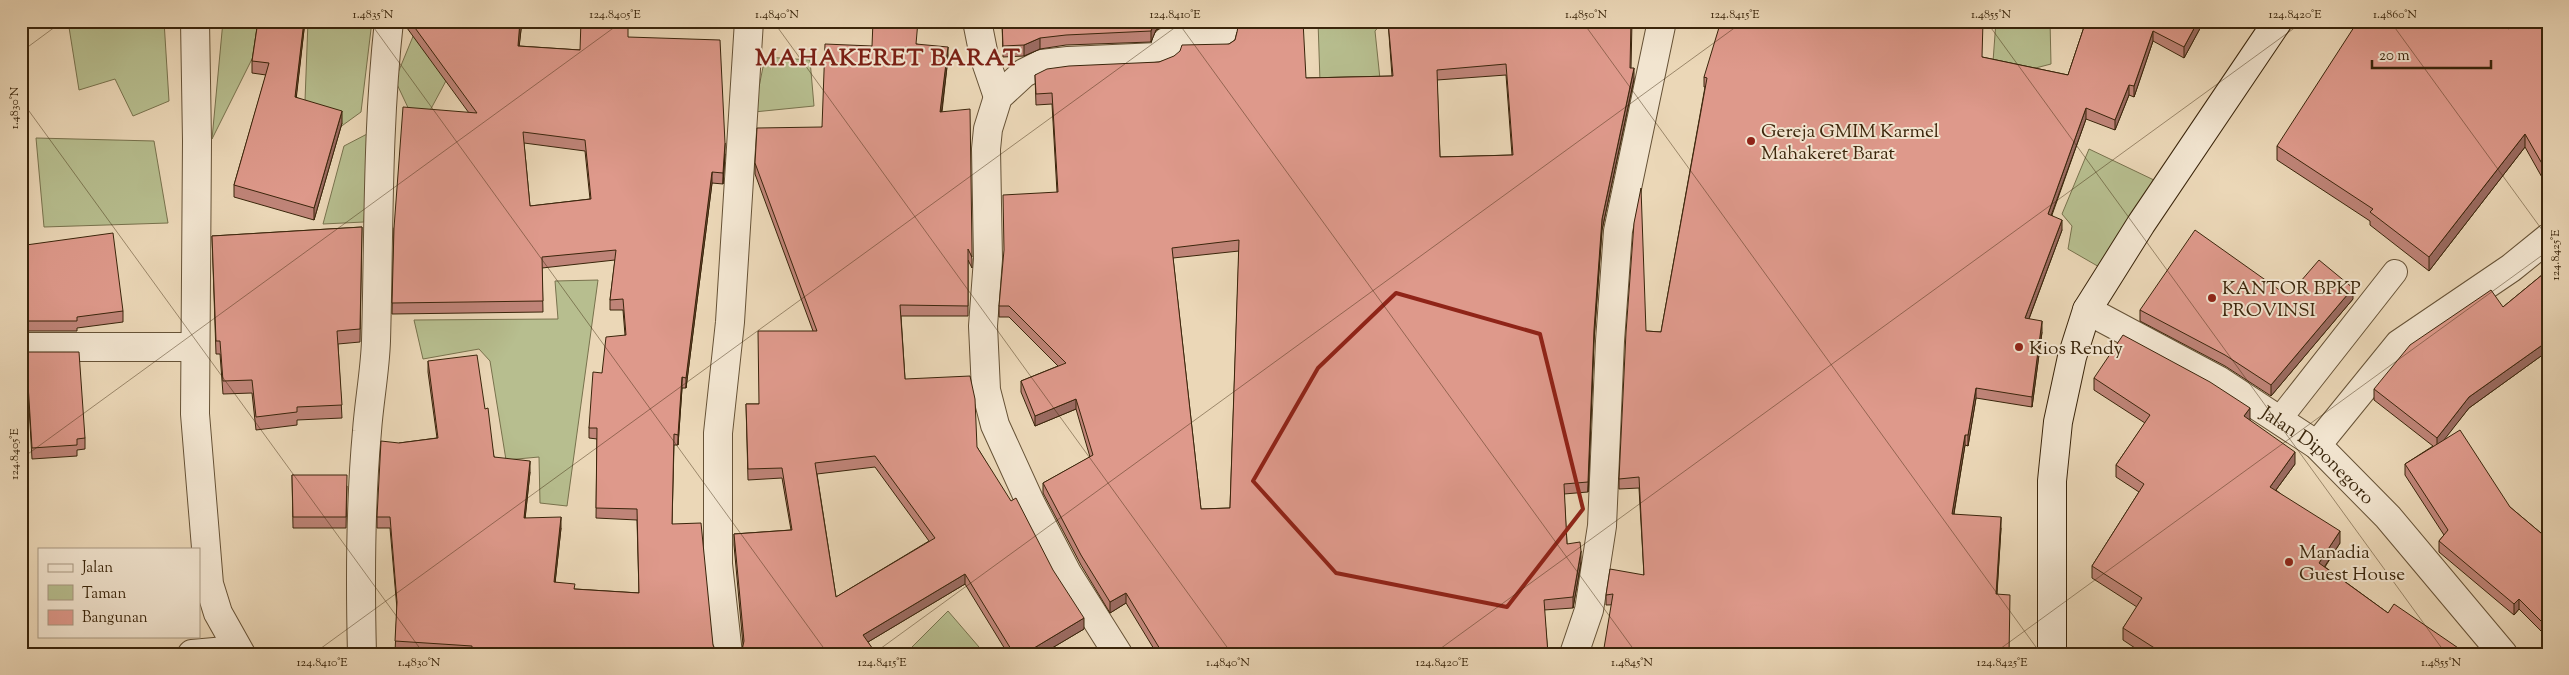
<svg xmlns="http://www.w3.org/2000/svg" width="2569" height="675" font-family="'Sorts Mill Goudy',serif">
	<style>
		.green { fill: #b7be8f; stroke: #78724d }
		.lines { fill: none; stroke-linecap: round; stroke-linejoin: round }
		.lane-casing { stroke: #665236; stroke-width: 26 }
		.street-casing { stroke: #665236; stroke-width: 30 }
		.secondary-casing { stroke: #3a250b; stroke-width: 30 }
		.lane { stroke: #f2e5d0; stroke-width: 24 }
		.street { stroke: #f2e5d0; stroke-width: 28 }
		.secondary { stroke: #f2e5d0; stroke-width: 28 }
		.wall { fill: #bf8478; stroke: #3a250b; fill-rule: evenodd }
		.shaded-wall { fill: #9b6b61; stroke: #3a250b }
		.building { fill: #de998b; stroke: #3a250b; fill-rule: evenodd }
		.marked { fill: none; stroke: #8f2418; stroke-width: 4; stroke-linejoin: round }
		.ticks { fill: none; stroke: #3a250b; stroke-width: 1; stroke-opacity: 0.45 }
		.poi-dot { fill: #8f2418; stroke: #f2e5d0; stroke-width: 2 }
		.labels { text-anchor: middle; stroke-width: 4; stroke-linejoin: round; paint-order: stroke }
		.poi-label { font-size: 19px; fill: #3a250b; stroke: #f2e5d0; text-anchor: start }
		.street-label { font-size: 19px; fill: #3a250b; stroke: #f2e5d0 }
		.district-label { font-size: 24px; font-weight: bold; letter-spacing: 1px; fill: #7a1f14; stroke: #f2e5d0 }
		.neatline { fill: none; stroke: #3a250b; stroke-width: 2 }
		.ticks-label { font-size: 12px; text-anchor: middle; fill: #3a250b }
	</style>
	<rect width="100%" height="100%" fill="#ebd7b7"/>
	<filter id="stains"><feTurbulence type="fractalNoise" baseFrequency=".004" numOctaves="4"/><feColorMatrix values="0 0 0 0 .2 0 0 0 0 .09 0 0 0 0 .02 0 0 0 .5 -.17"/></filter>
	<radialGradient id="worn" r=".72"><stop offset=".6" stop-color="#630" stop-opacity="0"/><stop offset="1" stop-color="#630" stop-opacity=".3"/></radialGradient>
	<path class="green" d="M68,21H164L169,101L133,116L115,79L79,90Z
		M223,21H271L212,139Z
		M308,21H372L361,112L303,154Z
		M1318,21H1384L1375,31L1380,79L1322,143Z
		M1996,21H2050L2051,64L2024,71L1990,102Z
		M414,34L454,66L419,131L395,80Z
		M765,57L810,60L814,106L754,112Z
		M369,133L364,222L323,224L344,146Z
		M36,138L154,141L168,223L44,227Z
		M2089,149L2156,181L2101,268L2068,249L2072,226L2062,214Z
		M598,280L567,506L540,503L539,457L506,460L490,361L479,349L423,359L414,320L558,319L555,281Z
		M948,611L985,654H905Z"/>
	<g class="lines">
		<defs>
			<path id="lane" d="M2278,421L2395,272"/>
			<g id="street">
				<path d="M195,21L197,141L195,414L209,584L218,613L241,654"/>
				<path d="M977,21L984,56L998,97"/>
				<path id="s1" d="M2087,310L2218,380L2317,445L2388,517L2503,654"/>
				<path d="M21,347H195"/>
				<path d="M2317,445L2399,344L2511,268L2548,238"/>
				<path d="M192,654L237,650"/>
				<path d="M362,654C360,578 360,507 367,431C369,402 375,371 376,341C379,234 377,129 389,21"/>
				<path d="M728,654L718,564V433L730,322L749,21"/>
				<path d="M1118,654L1067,573L1031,504L995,425L986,390L983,326L988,259L986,149L988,129L998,97L1024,73L1042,64L1068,61L1158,57L1167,53L1166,42L1176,40L1222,41L1224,21"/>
				<path d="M1574,654L1589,610L1602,526L1610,341L1618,231L1662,21"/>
			</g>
			<path id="secondary" d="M2052,654V481L2058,422L2072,357L2087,310L2141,224L2278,21"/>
		</defs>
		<use href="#lane" class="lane-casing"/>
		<use href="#street" class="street-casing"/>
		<use href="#secondary" class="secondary-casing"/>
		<use href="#lane" class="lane"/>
		<use href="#street" class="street"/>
		<use href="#secondary" class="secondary"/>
	</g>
	<path class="wall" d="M258,21H305L296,97L342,123L314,220L234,197V185L266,75L252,73V61Z
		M407,21H522L519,46L580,50L628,37L725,154L723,184L712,183L686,388H682L678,445H674L672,524L713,645L717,654H423L395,652L397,609L390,528H377V517L399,443L437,438L428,372V361L485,409L494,457L530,472L525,518L561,528L555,582L575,589L639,593L637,520L596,518L597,439L589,438V428L602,373L625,335L623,310H610V300L615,260L542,268L543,312L392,314L394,228L469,113L407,28ZM524,143L585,151L590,199L530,206Z
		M1002,21H1209L1208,25L1176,24L1163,27L1156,30L1151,42L1066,45L1040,49L1024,56L1003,57Z
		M1388,21H1632L1631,68L1634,79L1602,230L1594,340L1588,492L1564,494L1567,544L1581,562L1573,608L1544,610L1548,654H1157L1126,603L1110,613L1081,565L1043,493V483L1090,457L1076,409L1035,426L1021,392V381L1058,366L1009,317H999V306L1057,192L1052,104L1036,105L1035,75L1159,62L1229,44L1235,40L1237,32L1306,78L1392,76ZM1506,75L1512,155L1440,157L1437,80ZM1239,251L1230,508L1201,509L1173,258Z
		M2086,21H2204L2184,58L2153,41L2134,97L2129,95L2115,130L2086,119L2052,215L2062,230L2029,319L2042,332L2032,407L1976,398L1968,446L1965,445L1954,514L2001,528L1997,594L1606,605V595L1644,575L1639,488L1619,489V479L1646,331L1661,332L1705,87H1704V77L1982,57L2068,75Z
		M2548,21V188L2525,147L2429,271L2370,225V221L2277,160V146L2509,29Z
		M917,44L948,58L942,112L972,259V268L968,260V316H901L905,379L977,447L1084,629L1042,654H1008L965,584L868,642L875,654L742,650L743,645L734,545V534L791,530L782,478L748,480L746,404H759L813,331L755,174V163L822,127L872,46ZM875,467L929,541L836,597L817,474Z
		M362,227L360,342L338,344L342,418L297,420V425L256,430L252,393L223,394L220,354H216L212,236Z
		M21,239L26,245L123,311V322L77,328V331H24V326L21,327Z
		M2548,270V351L2469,408L2444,439L2510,507L2548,539V638L2519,609L2514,615L2439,552V541L2444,535L2405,475V464L2433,446L2374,400V389L2503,307Z
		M2288,296L2353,299L2271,396L2225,366L2140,321V310Z
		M26,352L85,438V449L77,450V456L32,459Z
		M2094,378L2250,420L2295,464L2276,490L2340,543L2325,567L2388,613L2467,654H2144L2123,640V628L2137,607L2092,578V566L2139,492L2116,477V465L2145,423L2094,390Z
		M292,475L347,486L346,528H293Z"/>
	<path class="shaded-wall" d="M304,21H305L295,109V97Z
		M520,21H522L518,57V46Z
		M1155,21H1163V27L1156,30L1151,42V31Z
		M2198,21H2204L2184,58V47Z
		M2153,31V41L2134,97V86Z
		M1040,38V49L1024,56V45Z
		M948,47V58L940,123V112Z
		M1634,68V79L1602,230L1594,340L1588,492L1594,330L1602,219Z
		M2129,85V95L2115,130V120Z
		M2086,108V119L2048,224V214Z
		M342,111V123L314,220V208Z
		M2525,134V147L2429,271V257Z
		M725,143V154L723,184V173Z
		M712,172V183L686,388V378Z
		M2062,220V230L2025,329V318Z
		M2353,288V299L2271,396V385Z
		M2042,321V332L2032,407V397Z
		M2548,341V351L2469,408L2437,449V438L2469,397Z
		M682,377V388L678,445V435Z
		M1976,388V398L1968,446V435Z
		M1076,399V409L1035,426V416Z
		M2250,408V420L2244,428V416Z
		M1965,435V445L1952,524V514Z
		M2295,452V464L2270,498V487Z
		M530,461V472L524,529V518Z
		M561,517V528L554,593V582Z
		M2001,517V528L1996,605V594Z
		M2340,531V543L2319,575V563Z
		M1581,551V562L1573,608V597Z
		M965,574V584L863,645V635Z
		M1126,593V603L1110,613V602Z
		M2519,599V609L2514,615V604Z
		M1084,618V629L1042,654H1024Z"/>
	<path class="building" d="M258,21H304L295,97L342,111L314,208L234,185L269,63L252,61Z
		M410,21H520L518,46L580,50L581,21H628V37L720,40L725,143L723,173L712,172L686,378L682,377L678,435L674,434L672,524L701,523L713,645L717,654H472V646L395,641L397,602L390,517H377L381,441L399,443L438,438L428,361L477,355L485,409L488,408L494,457L530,461L524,518L561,517L554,582L575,584L574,589L639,593L637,509L596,508L597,428H589L593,372L602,373L606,337L626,335L623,299L610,300L616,250L542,257L543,301L392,303L394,228L403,107L477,113ZM523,132L585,140L591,199L530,206Z
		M873,21H918L916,44L948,47L940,112L970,109L972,248V257L968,249V306L900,305L905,379L970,376L975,399L977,447L1011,501L1016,498L1053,570L1084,618L1024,654H1014L965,574L863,635L875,652L873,654H739L742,650L744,641L734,534L792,530L782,468L748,469L746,404H759L758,331H817L755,163L757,128L822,127L825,44L872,46ZM875,456L935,538L836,597L815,463Z
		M1002,21H1155L1151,31L1066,35L1040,38L1024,45L1003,46Z
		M1239,21H1303L1306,78L1393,76L1388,21H1631L1630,68H1634L1602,219L1594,330L1588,482L1564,484L1567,544L1580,542L1581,551L1573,597L1544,600L1548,654H1163L1126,593L1110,602L1081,555L1043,483L1093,455L1076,399L1035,416L1021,381L1066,363L1009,306H999L1004,250L1003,195L1058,192L1052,93L1036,94L1035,75L1047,69L1069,66L1159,62L1174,56L1180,51L1182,45L1229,44L1235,40L1237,32ZM1506,64L1513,155L1440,157L1437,70ZM1239,240L1230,508L1201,509L1172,248Z
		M1721,21H1983L1982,57L2068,75L2086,21H2198L2184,47L2153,31L2134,86L2129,85L2115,120L2086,108L2048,214L2062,220L2025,318L2042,321L2032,397L1976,388L1968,435H1965L1952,514L2001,517L1996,594L2010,595L2009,654H1603L1613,594L1606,595L1610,569L1644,575L1639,477L1619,479L1626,332L1634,223L1641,188L1646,331L1661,332L1707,78L1704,77Z
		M2358,21H2498L2509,29L2515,21H2548V174L2525,134L2429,257L2370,212L2373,209L2277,146Z
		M362,227L360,329L337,331L342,405L297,407V412L256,417L252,380L223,381L220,341H216L212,236Z
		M2195,230L2288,296L2319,260L2353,288L2271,385L2225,355L2140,310Z
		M113,233L123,311L77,317V321H24V315L21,316V239H25L26,245Z
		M2548,270V341L2469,397L2437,438L2374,389L2410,345L2491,290L2503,307Z
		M2123,335L2210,382L2250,408L2244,416L2295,452L2270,487L2340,531L2319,563L2388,613L2394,604L2467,654H2164L2123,628L2142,598L2092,566L2144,484L2116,465L2150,415L2094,378Z
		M26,352H79L85,438L77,439V445L32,448Z
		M2460,430L2510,507L2548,539V628L2519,599L2514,604L2439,541L2448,530L2405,464Z
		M292,475H347L346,517H293Z"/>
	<path class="marked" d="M1396,293L1540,334L1583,509L1507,607L1336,573L1253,481L1318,368Z"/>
	<path class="ticks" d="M369,21L828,654M773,21L1232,654M1177,21L1637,654M1582,21L2041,654M1986,21L2446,654M2390,21L2548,238M21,52L63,21M21,100L424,654M21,459L623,21M313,654L1184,21M873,654L1744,21M1433,654L2304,21M1993,654L2548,251"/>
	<g class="poi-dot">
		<circle cx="1751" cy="141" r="5"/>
		<circle cx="2212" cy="298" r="5"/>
		<circle cx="2019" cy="347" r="5"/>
		<circle cx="2289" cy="562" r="5"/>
	</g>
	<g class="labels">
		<g class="poi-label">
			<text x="1761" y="137">Gereja GMIM Karmel<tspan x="1761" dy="22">Mahakeret Barat</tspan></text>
			<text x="2222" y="294">KANTOR BPKP<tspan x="2222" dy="22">PROVINSI</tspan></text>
			<text x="2029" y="354">Kios Rendy</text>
			<text x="2299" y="558">Manadia<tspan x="2299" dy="22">Guest House</tspan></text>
		</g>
		<g class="street-label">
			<text dy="7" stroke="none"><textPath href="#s1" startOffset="274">Jalan Diponegoro</textPath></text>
		</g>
		<g class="district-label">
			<text x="888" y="65">MAHAKERET BARAT</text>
		</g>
	</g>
	<rect width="2569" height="675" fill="none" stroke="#ebd7b7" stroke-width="55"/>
	<rect x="38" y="548" width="162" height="90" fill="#f2e5d0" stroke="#a89881"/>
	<rect x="48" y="564" width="25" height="8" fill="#f2e5d0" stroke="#a89881"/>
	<text x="82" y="572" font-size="15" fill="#3a250b">Jalan</text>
	<rect x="48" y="585" width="25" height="15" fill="#b7be8f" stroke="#a89881"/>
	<text x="82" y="598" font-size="15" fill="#3a250b">Taman</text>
	<rect x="48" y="610" width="25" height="15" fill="#de998b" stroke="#a89881"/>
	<text x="82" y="622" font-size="15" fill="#3a250b">Bangunan</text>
	<path d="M2372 60v8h119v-8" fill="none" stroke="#3a250b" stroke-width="2.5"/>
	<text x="2379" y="60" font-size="15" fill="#3a250b" stroke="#f2e5d0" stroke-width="4" paint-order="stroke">20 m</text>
	<rect x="28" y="28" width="2514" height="620" class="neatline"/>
	<g class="ticks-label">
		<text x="373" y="18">1.4835°N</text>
		<text x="615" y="18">124.8405°E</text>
		<text x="777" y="18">1.4840°N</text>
		<text x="1175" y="18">124.8410°E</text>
		<text x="1586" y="18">1.4850°N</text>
		<text x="1735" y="18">124.8415°E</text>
		<text x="1991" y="18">1.4855°N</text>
		<text x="2295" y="18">124.8420°E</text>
		<text x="2395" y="18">1.4860°N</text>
		<text transform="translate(14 108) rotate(-90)" y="4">1.4830°N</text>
		<text transform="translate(2555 255) rotate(-90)" y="4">124.8425°E</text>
		<text transform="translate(14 454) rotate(-90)" y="4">124.8405°E</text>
		<text x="322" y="666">124.8410°E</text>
		<text x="419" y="666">1.4830°N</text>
		<text x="882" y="666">124.8415°E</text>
		<text x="1228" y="666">1.4840°N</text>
		<text x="1442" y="666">124.8420°E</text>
		<text x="1632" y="666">1.4845°N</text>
		<text x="2002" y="666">124.8425°E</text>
		<text x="2441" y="666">1.4855°N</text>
	</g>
	<rect width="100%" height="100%" filter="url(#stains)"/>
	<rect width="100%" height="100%" fill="url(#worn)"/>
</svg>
